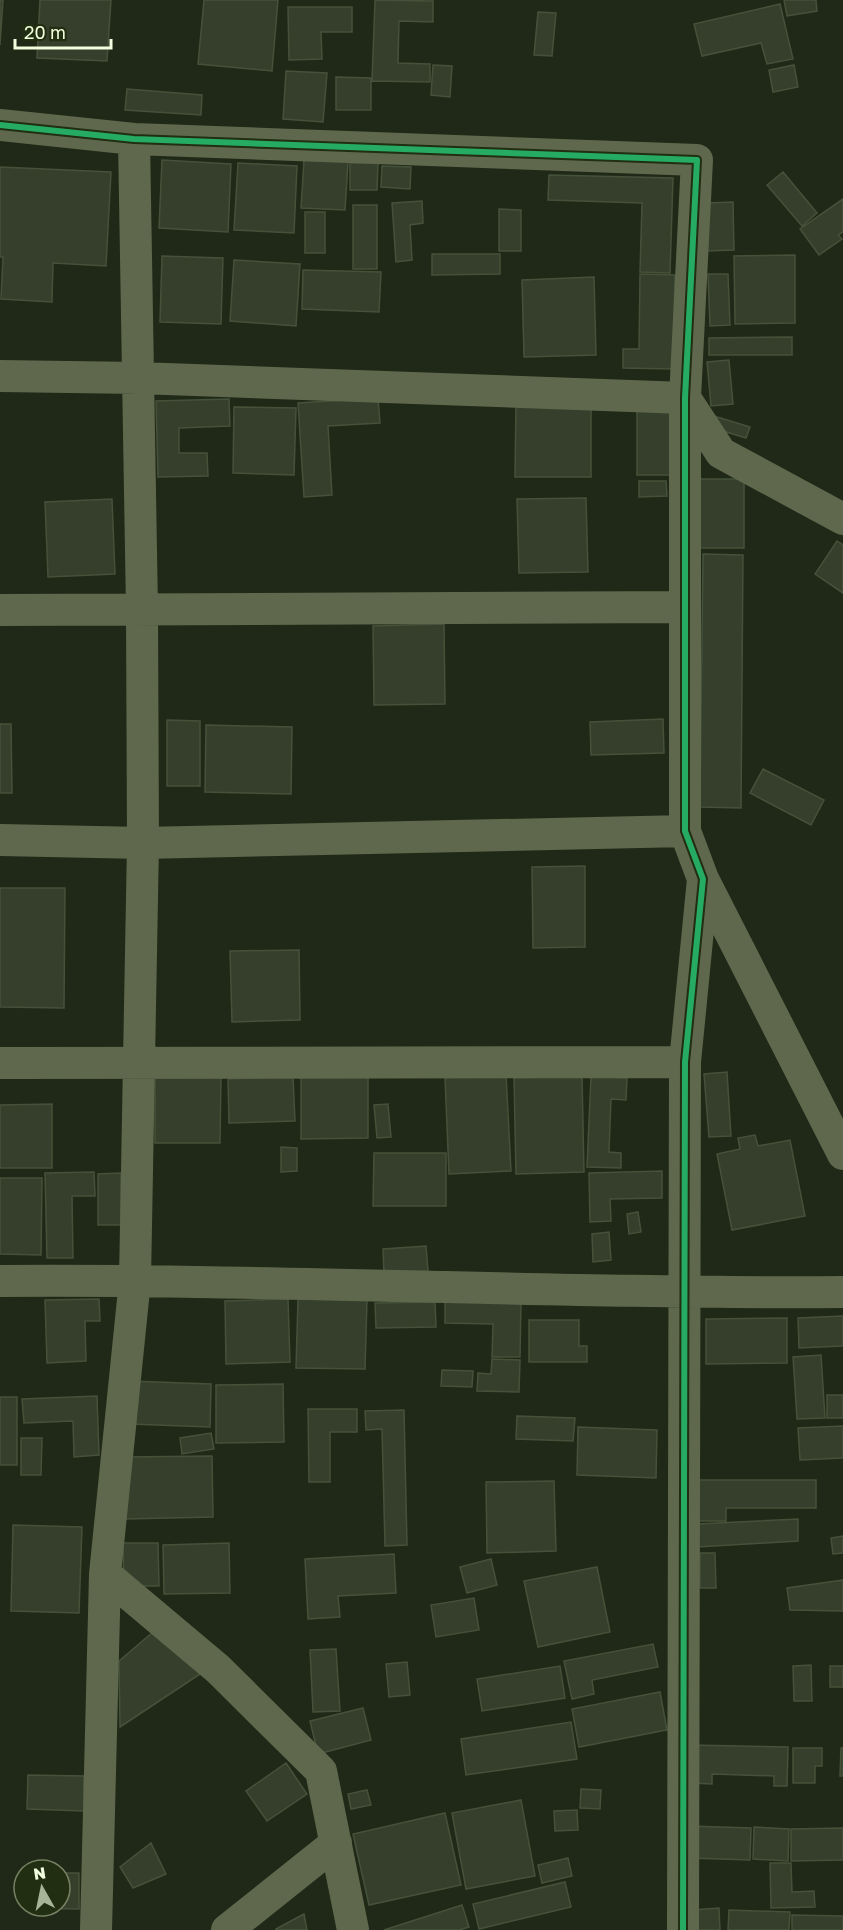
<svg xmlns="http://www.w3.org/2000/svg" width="843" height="1930" font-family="'Golos Text',sans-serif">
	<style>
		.building { fill: #363f2c; stroke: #46513a; stroke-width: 1.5 }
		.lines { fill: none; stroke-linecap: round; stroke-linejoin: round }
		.street { stroke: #5f684d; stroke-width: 32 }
		.cycleway-casing { stroke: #212e11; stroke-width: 10 }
		.cycleway { stroke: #26ab63; stroke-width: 6 }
	</style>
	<rect width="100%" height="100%" fill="#202817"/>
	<path class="building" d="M0,0H3L0,45Z
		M40,0H111L107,61L37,58Z
		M204,0H278L272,71L198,64Z
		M375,0L433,1V22L399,21L398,63L430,64V82L372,81Z
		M784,0H816L817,11L787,16Z
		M780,4L793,59L767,64L761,43L702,56L694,24Z
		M288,7H352V32H321L322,59L289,60Z
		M538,12L556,13L552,56L534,55Z
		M433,65L452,66L450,97L431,95Z
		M794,65L798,87L773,92L769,70Z
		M286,71L327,73L323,122L283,119Z
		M336,77L371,78V110H336Z
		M127,89L202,95L201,115L125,110Z
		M162,160L231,164L228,232L159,228Z
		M304,160L348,162L345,210L301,208Z
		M238,163L297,166L294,233L234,230Z
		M350,163H378L377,190H350Z
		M382,166L411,167L410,189L381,187Z
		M0,167L111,172L106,266L53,263L52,302L1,299L3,257H0Z
		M783,172L817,213L802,226L767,185Z
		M549,175L673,178L670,273L640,272L642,203L548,200Z
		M843,199V232L838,235L842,239L819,255L800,229Z
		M422,201L423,223L410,225L412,260L396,262L392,203Z
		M733,202L734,250L707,251L706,203Z
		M353,205H377V269H353Z
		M499,209L521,210V251H499Z
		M305,212H325V253H305Z
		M432,254H500V274L432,275Z
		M795,255V323L735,324L734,256Z
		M162,256L223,258L221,324L160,322Z
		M234,260L300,264L296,326L230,321Z
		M303,270L381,272L379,312L302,309Z
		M640,274L675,275L673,369L623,368V349H639Z
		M708,274H728L730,325L710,326Z
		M594,277L596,355L524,357L522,280Z
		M792,337V355H709V338Z
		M729,360L733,404L711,406L707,362Z
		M378,398L380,423L328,426L332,495L304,497L298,403Z
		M229,399L230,426L179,428V453H207L208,476L158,477L156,401Z
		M516,402H591V477H515Z
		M674,402V475H637V403Z
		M234,407L296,408L294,475L233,473Z
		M714,416L750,427L746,438L710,427Z
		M694,479H744V548H694Z
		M639,481H666L667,496L639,497Z
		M586,498L588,572L519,573L517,499Z
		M112,499L115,574L48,577L45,502Z
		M837,541L843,545V593L815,574Z
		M703,554L743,555L741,808L700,807Z
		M444,624L445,704L374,705L373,626Z
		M663,719L664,753L591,755L590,722Z
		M167,720L200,721V786H167Z
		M0,724H11L12,793H0Z
		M206,725L292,727L291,794L205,792Z
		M763,769L824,800L811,825L750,793Z
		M585,866V947L533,948L532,867Z
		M0,888H65L64,1008L0,1007Z
		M299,950L300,1020L232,1022L230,951Z
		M727,1072L731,1136L709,1137L704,1074Z
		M506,1074L511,1171L449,1174L445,1078Z
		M293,1076L295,1121L229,1123L228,1079Z
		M368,1076V1138L301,1139V1077Z
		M582,1076L584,1172L516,1174L514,1078Z
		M591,1076L627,1078L626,1100L611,1099L609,1152L621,1153V1168L587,1167Z
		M155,1077H221L220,1143H155Z
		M52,1104V1168H0V1105Z
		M388,1104L391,1137L377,1138L374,1105Z
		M755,1135L758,1146L790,1140L805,1216L732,1230L717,1154L740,1149L738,1138Z
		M281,1147L297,1148V1171L281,1172Z
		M374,1153H446V1206H373Z
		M662,1171V1198L610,1199L611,1221L590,1222L589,1173Z
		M94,1172L95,1196H72L73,1258H47L45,1173Z
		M121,1173V1225H98V1174Z
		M0,1178H42L41,1255L0,1254Z
		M638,1212L641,1232L629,1234L627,1214Z
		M609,1232L611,1260L593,1262L592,1234Z
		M426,1246L428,1271L384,1274L383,1249Z
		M99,1299L100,1321H85L86,1361L47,1363L45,1300Z
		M288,1299L290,1362L226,1364L225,1301Z
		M298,1299L367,1300L365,1369L296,1368Z
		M445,1301L521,1303L520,1357H492L493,1324L445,1323Z
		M435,1302L436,1327L376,1328L375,1303Z
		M843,1316V1346L799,1348L798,1318Z
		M787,1318V1363L706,1364V1319Z
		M529,1320H579V1346H587V1362H529Z
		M821,1355L825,1418L797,1419L793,1357Z
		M492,1359L520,1360L519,1392L477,1391L478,1373L491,1374Z
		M442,1370L473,1371L472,1387L441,1386Z
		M130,1381L211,1384L210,1427L129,1424Z
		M283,1384L284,1442L216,1443V1385Z
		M827,1395H843V1418H827Z
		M97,1396L99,1455L74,1457L73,1421L24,1423L22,1399Z
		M0,1397H17V1465H0Z
		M308,1409H357V1432H330V1482H309Z
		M404,1410L407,1545L385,1546L382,1429L366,1430L365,1411Z
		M517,1416L575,1418L573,1441L516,1439Z
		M843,1426V1458L800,1460L798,1428Z
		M578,1427L657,1430L656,1478L577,1475Z
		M211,1433L214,1449L182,1454L180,1438Z
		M21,1438H42L41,1475H21Z
		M212,1456L213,1517L126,1519L125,1457Z
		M693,1480H816V1508H726V1521H693Z
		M554,1481L556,1551L487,1553L486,1482Z
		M798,1519V1541L698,1547L697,1524Z
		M13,1525L82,1527L79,1613L11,1611Z
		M843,1536V1553L833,1554L831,1538Z
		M123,1543H158L159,1586H124Z
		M229,1543L230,1593L164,1594L163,1545Z
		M700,1553H715L716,1588H700Z
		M394,1554L396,1593L338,1596L340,1617L308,1619L305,1559Z
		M491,1559L497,1585L467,1593L460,1567Z
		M597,1567L610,1632L538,1647L524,1581Z
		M843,1580V1611L790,1610L787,1588Z
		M474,1598L479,1630L436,1637L431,1605Z
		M160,1626L203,1672L120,1727L119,1661Z
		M653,1644L658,1667L592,1680L594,1694L572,1699L564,1661Z
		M336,1649L340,1711L313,1712L310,1650Z
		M407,1662L410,1695L389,1697L386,1664Z
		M811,1665L812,1701H794L793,1666Z
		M560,1666L565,1698L482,1711L477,1679Z
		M830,1666H843V1687H830Z
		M660,1692L667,1730L579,1747L572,1709Z
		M363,1708L371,1740L318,1754L310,1721Z
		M571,1722L577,1759L466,1775L461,1739Z
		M691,1745L788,1747L787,1786H774V1776L712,1774V1784L691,1783Z
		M793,1748H822V1766H815V1783H793Z
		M841,1748H843V1776H840Z
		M286,1763L307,1794L267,1821L246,1791Z
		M28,1775L84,1776V1811L27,1809Z
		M581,1789L601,1790L600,1809L580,1808Z
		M367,1790L371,1805L351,1809L348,1794Z
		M521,1800L535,1876L466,1889L452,1813Z
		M577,1810L578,1830L555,1831L554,1811Z
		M445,1813L461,1885L369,1905L353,1834Z
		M690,1826L751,1828L750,1860L689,1858Z
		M754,1827L789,1829L788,1861L753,1859Z
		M843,1828V1860L791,1861V1829Z
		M151,1843L166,1874L133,1888L120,1867Z
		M568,1858L572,1876L542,1883L538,1865Z
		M770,1863H791L792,1892L814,1891L815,1907L771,1908Z
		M60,1873H79V1909L24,1908L60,1906Z
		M565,1882L571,1907L479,1929L473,1904Z
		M462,1905L469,1927L459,1930H384Z
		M719,1908L720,1930H693L692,1910Z
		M729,1910L790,1912L789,1930H728Z
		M304,1914L307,1930H276V1929Z
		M792,1915L843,1916V1930H792Z"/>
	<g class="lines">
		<path class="street" d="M0,125L134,139L697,160L685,398V831L703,879L685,1062L683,1930
			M0,376L139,378L685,398L721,453L843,519
			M0,610L684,607
			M0,840L143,843L685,831
			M703,879L843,1154
			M0,1063L685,1062
			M0,1281C281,1279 562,1294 843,1292
			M105,1574L218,1669L321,1771L353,1930
			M96,1930L105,1574L135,1280L143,843L142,610L134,139
			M227,1930L336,1843"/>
		<defs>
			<path id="cycleway" d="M0,125L134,139L697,160L685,398V831L703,879L685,1062L683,1930"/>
		</defs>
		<use href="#cycleway" class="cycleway-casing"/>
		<use href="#cycleway" class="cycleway"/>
	</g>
	<g transform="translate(42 1888) rotate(351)"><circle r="28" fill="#212e11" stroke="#758263" stroke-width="1.5"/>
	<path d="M0-4.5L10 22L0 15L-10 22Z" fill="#a8b498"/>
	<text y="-9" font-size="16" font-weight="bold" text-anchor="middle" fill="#f2ffde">N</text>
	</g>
	<path d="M15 39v9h96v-9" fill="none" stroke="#f2ffde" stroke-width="3"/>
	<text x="24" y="39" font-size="18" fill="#f2ffde" stroke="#212e11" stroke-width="4.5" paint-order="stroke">20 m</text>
</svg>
